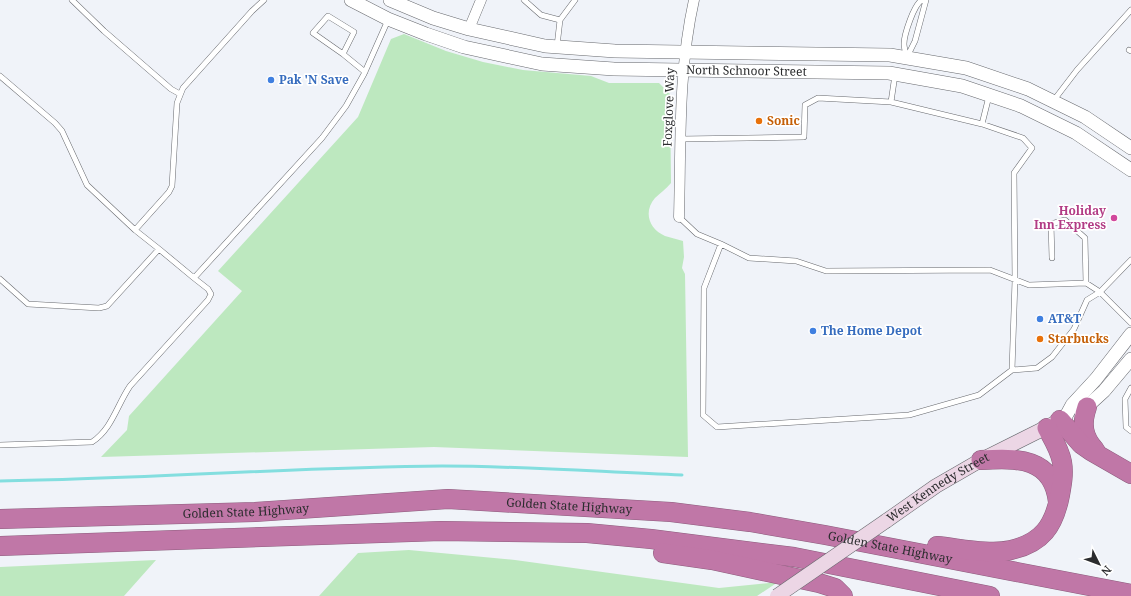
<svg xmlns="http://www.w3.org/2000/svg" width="1131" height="596" font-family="'Noto Serif',serif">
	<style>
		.green { fill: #bde8bf }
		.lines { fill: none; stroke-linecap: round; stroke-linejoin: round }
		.stream { stroke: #83dedf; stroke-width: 3 }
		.service-casing { stroke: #67696e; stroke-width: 6 }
		.minor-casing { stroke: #67696e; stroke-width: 11 }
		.tertiary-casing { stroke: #67696e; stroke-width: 14 }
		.secondary-casing { stroke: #67696e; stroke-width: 15 }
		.motorway-casing { stroke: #8c5d7d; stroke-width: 20 }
		.service { stroke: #fff; stroke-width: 5 }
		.minor { stroke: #fff; stroke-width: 10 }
		.tertiary { stroke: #fff; stroke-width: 13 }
		.secondary { stroke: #ecd6e5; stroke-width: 14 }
		.motorway { stroke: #c077a7; stroke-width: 19 }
		.secondary-bridge-casing { stroke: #67696e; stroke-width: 15; stroke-linecap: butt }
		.secondary-bridge { stroke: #ecd6e5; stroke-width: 14 }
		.shop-dot { fill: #3f7fe0; stroke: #fff; stroke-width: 1.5 }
		.food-dot { fill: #e8710a; stroke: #fff; stroke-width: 1.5 }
		.hotel-dot { fill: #d1479c; stroke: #fff; stroke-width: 1.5 }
		.labels { text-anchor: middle; stroke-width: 3.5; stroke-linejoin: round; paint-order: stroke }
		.street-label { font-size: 12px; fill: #2b2c2e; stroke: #fff }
		.shop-label { font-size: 12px; font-weight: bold; fill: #366cbe; stroke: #fff; text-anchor: start }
		.food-label { font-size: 12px; font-weight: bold; fill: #c56008; stroke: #fff; text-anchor: start }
		.hotel-label { font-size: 12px; font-weight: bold; fill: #b23c85; stroke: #fff; text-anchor: end }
	</style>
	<rect width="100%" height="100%" fill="#f0f3f9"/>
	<path class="green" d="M404,34L446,51L483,62L523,70L591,76L609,83H659L670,94L671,183C666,189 660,193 655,198C643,212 649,229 665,236C671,238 677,239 683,241L684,257L682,268L685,274L688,457L434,447L101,457L127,430L129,416L242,291L218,271L358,117L391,39Z
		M409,550L515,560L719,588L778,582L757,596H319L358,553Z
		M156,560L124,596H0V567Z"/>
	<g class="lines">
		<path class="stream" d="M0,481C147,479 295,467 442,466C522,466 602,472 682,475"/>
		<defs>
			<path id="service" d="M72,0L104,31L171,89L180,94
				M524,0L541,15L560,20
				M557,46L560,20L575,0
				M1129,50L1131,51
				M343,54L313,33L328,16L354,32L343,54L365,72
				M906,57C906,53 904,48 904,44C904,35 914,4 922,0
				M907,57L915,41L926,0
				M895,75L891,102L982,124
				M0,76L55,123L62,131L87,185L135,230L159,249L107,306L99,308L28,304L0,279
				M989,96L982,124L1023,138L1032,148L1014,173L1015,280L1012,370L979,395L909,415L717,427L703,415L704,288L721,244L749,258L796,261L826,271L990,270L1029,285L1086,283L1100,292L1131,323
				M1054,100L1077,70L1131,10
				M681,139L804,137L805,105L818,98L891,102
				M679,217L697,234L721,244
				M135,230L169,192L172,186L177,103L183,88L252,11L264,0
				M159,249L194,278
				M1052,258L1051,224L1065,220L1085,238L1086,283
				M1012,370L1037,368L1052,357L1074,329L1087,300L1100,292L1131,260
				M1131,388L1125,399L1126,427L1131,431
				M0,445L92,442C112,429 117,405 130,386L208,300L211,294L208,289L194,278L322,138L346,106L364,74L388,20"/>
			<path id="minor" d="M469,29L481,0
				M679,217C681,144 678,71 694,0"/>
			<g id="tertiary">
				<path id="s1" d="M351,0L388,19L426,34L464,47L542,64L614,69L889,73L962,86L1021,106L1076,133L1131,170"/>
				<path d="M390,0L433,18L469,29L545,46L615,51L890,55L966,68L1028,89L1085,117L1131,148"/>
				<path d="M1081,412L1104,391L1131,359"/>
				<path d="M1066,416L1072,405L1096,379L1131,334"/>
			</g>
			<g id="secondary">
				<path id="s2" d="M886,521L936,486L981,460L1055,423"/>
			</g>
			<g id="motorway">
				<path d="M1087,407C1081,424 1083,437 1095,450"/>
				<path d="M1060,420L1081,444L1091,451L1131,474"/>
				<path d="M981,460C1017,458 1053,457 1058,502"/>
				<path id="s3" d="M0,519L255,512L448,499L671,512L750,522L825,535L1131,594"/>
				<path d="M0,546L441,531L587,533L651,539L794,557L990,596"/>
				<path d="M937,546C959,548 990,555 1011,550C1042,543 1054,526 1060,495C1062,484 1064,473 1062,462C1060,450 1053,439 1047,428"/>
				<path d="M663,553L712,560L819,583L835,588L843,596"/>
			</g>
		</defs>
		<use href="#service" class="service-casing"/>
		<use href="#minor" class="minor-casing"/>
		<use href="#tertiary" class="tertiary-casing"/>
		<use href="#secondary" class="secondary-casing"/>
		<use href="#motorway" class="motorway-casing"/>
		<use href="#service" class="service"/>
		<use href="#minor" class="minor"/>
		<use href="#tertiary" class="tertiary"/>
		<use href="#secondary" class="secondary"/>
		<use href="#motorway" class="motorway"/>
		<defs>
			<path id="secondary-bridge" d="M777,596L886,521"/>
		</defs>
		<use href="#secondary-bridge" class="secondary-bridge-casing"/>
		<use href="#secondary-bridge" class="secondary-bridge"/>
	</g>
	<g class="shop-dot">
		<circle cx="271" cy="80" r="4"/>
		<circle cx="1040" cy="319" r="4"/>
		<circle cx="813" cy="331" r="4"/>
	</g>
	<g class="food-dot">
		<circle cx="759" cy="121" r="4"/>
		<circle cx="1040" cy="339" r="4"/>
	</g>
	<circle class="hotel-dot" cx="1114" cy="218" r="4"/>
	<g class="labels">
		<g class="street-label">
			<text dy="4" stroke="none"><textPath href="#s1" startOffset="407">North Schnoor Street</textPath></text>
			<text transform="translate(669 107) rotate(-88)" y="4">Foxglove Way</text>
			<text dy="4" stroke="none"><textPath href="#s2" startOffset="62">West Kennedy Street</textPath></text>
			<text dy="4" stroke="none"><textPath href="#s3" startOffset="570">Golden State Highway</textPath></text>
			<text dy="4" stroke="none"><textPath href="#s3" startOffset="246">Golden State Highway</textPath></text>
			<text dy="4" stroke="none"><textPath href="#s3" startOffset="894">Golden State Highway</textPath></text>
		</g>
		<g class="shop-label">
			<text x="279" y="84">Pak 'N Save</text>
			<text x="1048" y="323">AT&amp;T</text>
			<text x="821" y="335">The Home Depot</text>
		</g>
		<g class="food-label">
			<text x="767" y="125">Sonic</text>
			<text x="1048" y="343">Starbucks</text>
		</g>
		<g class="hotel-label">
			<text x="1106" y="215">Holiday<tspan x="1106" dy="14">Inn Express</tspan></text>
		</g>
	</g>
	<g transform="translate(1099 564) rotate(132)" stroke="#ffffff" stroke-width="3" paint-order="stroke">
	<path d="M0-3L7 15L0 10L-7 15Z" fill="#2b2c2e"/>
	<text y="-6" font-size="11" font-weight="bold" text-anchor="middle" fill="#2b2c2e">N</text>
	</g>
</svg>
